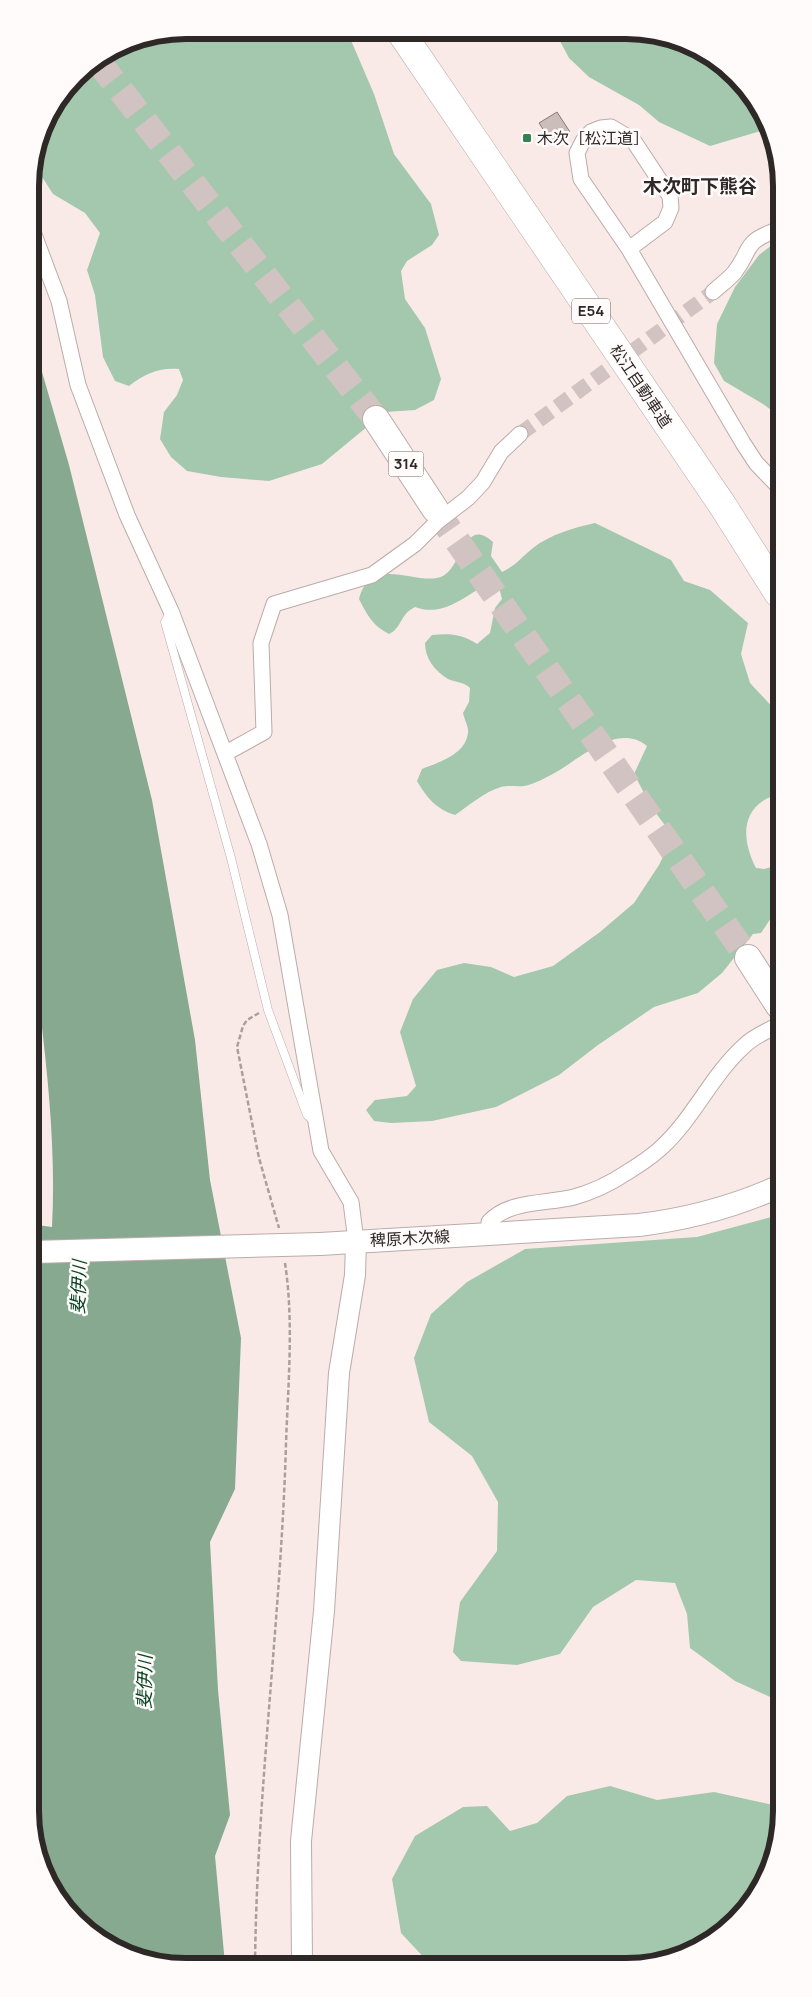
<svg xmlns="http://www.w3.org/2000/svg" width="812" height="1997" font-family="Manrope,'Noto Sans JP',sans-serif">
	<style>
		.forest { fill: #a4c8ad }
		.water { fill: #86a98f }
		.building { fill: #cbbdba; stroke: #867977 }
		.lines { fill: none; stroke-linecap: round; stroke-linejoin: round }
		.minor-tunnel { stroke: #d0c3c1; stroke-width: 15; stroke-dasharray: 15 8; stroke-linecap: butt }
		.trunk-tunnel { stroke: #d0c3c1; stroke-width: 26; stroke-dasharray: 26 13; stroke-linecap: butt }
		.service-casing { stroke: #baacaa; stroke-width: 9 }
		.minor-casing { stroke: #baacaa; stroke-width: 17 }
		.tertiary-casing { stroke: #baacaa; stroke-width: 22 }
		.secondary-casing { stroke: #baacaa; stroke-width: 24 }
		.trunk-casing { stroke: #baacaa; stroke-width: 28 }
		.motorway-casing { stroke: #baacaa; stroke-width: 29 }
		.path { stroke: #aa9f9d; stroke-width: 2.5; stroke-dasharray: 5 2.5; stroke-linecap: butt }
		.service { stroke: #fff; stroke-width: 8 }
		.minor { stroke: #fff; stroke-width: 15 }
		.tertiary { stroke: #fff; stroke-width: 20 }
		.secondary { stroke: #fff; stroke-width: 22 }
		.trunk { stroke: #fff; stroke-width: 26 }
		.motorway { stroke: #fff; stroke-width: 28 }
		.secondary-bridge-casing { stroke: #baacaa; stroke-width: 24; stroke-linecap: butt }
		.secondary-bridge { stroke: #fff; stroke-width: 22 }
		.poi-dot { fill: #358150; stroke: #fefbfa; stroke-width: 2 }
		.labels { text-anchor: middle; stroke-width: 5; stroke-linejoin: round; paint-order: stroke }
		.shield { fill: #fefbfa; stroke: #6c6866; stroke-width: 1 }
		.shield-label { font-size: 15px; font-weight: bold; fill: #2e2927 }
		.poi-label { font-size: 16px; fill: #2e2927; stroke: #fefbfa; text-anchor: start }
		.street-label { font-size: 16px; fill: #2e2927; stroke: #fefbfa }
		.water-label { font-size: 18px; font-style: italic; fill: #074422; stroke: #fefbfa }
		.quarter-label { font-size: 19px; font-weight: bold; fill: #2e2927; stroke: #fefbfa }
		.rim { fill: none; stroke: #2e2927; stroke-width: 6 }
	</style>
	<rect width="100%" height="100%" fill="#f9eae8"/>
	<path class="forest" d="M186,30L347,31L374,94L394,154L431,204L439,235L432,245L407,261L401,271L405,299L425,328L441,379L434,400L415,410L385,412L322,464L269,481L221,477L187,471L171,457L160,439L164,412L177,395L183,380L179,369C159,367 144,374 129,386L115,381L103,357L95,295L87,270L100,233L85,213L53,194L37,169L46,117L83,69L126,42Z
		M555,32L656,33L695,46L736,75L767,129L710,146L659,122L639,105L589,77L569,58Z
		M777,241L778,415L763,404L724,381L714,363L717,324L735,287L759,255Z
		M595,523L671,560L684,581L710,590L748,623L741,654L750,683L778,713L779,794C741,804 740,837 756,868L764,869L779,865V906L761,933L753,934L722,973L698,993L654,1007L598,1045L559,1075L496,1107L432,1121L391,1123L374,1121L366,1110L375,1100L407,1096L416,1086L400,1032L413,999L437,970L464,963L491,967L514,977L553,966L600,932L634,903L659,865L673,836L652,808L634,774L647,746C615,720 575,765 545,778C539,781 531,785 524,786C517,787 508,785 501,787C484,792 470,805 455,815C437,810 426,797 417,781L422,769C439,762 465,755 468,733C469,727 464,719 463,713L469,702L470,688C463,681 456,683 448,679C435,671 425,659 425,643L432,635C449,633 463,634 477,644L490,633L495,608L502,599L500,591L493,584L485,585C463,598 442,617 415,607C400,614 402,628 389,634C373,626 367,615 359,599C371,552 419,588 443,576C463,565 464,516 493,542L491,556L502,572C515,566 522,557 533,548C551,534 573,528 595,523Z
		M775,1216L780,1220L781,1702L735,1681L690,1648L687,1614L675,1583L636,1580L593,1607L560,1654L517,1665L461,1661L453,1652L460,1602L497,1551L498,1502L472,1456L429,1422L414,1358L431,1314L467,1282L525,1249L697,1237Z
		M610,1786L657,1800L714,1792L782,1807C782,1880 736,1938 668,1961C654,1966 624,1962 608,1962C548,1962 488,1963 429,1963L401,1933L392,1879L415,1836L463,1807L487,1806L510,1831L537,1823L567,1796Z"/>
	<path class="water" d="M31,334L69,465L152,800L195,1040L210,1180L241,1338L235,1489L210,1542L218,1690L230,1815L215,1856L225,1964H156L117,1951L76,1922L35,1851V1812L40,1787L35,1742L33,1222L37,1225L52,1227C56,1151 48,1077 39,1002L33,990Z"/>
	<path class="building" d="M557,112L570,132L552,143L539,123Z"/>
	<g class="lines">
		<path class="minor-tunnel" d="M520,434L713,292"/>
		<path class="trunk-tunnel" d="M97,60L376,419
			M435,509L748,958"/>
		<defs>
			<path id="service" d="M171,611L165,622L231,858L268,1010L307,1115L314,1121"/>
			<path id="minor" d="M30,224L59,301L78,385L127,515L171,611L259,844L280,915L321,1151L351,1202L356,1241
				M629,249L665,222L671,208L670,196L633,140L611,127L601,128L591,132L583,141L577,153L581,179L629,249L743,443L756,463L778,486
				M713,292C719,286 728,280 734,273C753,249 741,243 777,230
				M226,753L264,732L261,643L274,604L372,575L415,544L438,521L468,498L483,482L501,452L520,434
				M489,1235V1222C509,1200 547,1204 574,1197C592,1192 611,1183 626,1173C639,1165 652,1157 663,1146C694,1117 712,1075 744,1046C754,1036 767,1031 779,1025"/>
			<path id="tertiary" d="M302,1963L301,1841L324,1611L339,1373L355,1275L356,1241"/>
			<path id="secondary" d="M320,1244L639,1225C688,1219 734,1207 780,1186"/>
			<path id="trunk" d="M376,419L435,509
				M748,958L779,1006"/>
			<path id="motorway" d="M400,31L723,506L778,593"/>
		</defs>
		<use href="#service" class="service-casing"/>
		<use href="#minor" class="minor-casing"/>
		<use href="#tertiary" class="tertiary-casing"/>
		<use href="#secondary" class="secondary-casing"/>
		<use href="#trunk" class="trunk-casing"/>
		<use href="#motorway" class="motorway-casing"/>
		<path class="path" d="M259,1013L247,1020L243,1026L237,1047L259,1158L279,1228
			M255,1964C257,1790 281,1617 286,1444C288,1384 294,1322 285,1263"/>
		<use href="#service" class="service"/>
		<use href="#minor" class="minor"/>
		<use href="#tertiary" class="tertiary"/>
		<use href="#secondary" class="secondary"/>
		<use href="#trunk" class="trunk"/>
		<use href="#motorway" class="motorway"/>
		<defs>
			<path id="secondary-bridge" d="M33,1252L320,1244"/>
		</defs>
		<use href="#secondary-bridge" class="secondary-bridge-casing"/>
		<use href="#secondary-bridge" class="secondary-bridge"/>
	</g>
	<rect class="poi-dot" x="522" y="133" width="10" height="10" rx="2.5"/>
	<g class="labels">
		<g class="shield">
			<rect x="572" y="298.5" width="38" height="25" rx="4"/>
			<rect x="388.5" y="451.5" width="35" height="25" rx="4"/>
		</g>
		<g class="shield-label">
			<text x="591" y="316">E54</text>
			<text x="406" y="469">314</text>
		</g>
		<g class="poi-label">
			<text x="537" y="144">木次［松江道］</text>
		</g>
		<g class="street-label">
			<text transform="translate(641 386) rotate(56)" y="6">松江自動車道</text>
			<text transform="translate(410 1238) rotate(-3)" y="6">稗原木次線</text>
		</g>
		<g class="water-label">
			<text transform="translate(79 1287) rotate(-88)" y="6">斐伊川</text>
			<text transform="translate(145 1682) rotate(-89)" y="6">斐伊川</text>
		</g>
		<g class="quarter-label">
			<text x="700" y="193">木次町下熊谷</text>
		</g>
	</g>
	<path d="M0 0H812V1997H0ZM186 39H626A147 147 0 0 1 773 186V1811A147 147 0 0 1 626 1958H186A147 147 0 0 1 39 1811V186A147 147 0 0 1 186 39Z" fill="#fefbfa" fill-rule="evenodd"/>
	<path class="rim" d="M186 39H626A147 147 0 0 1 773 186V1811A147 147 0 0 1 626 1958H186A147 147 0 0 1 39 1811V186A147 147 0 0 1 186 39Z"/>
</svg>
